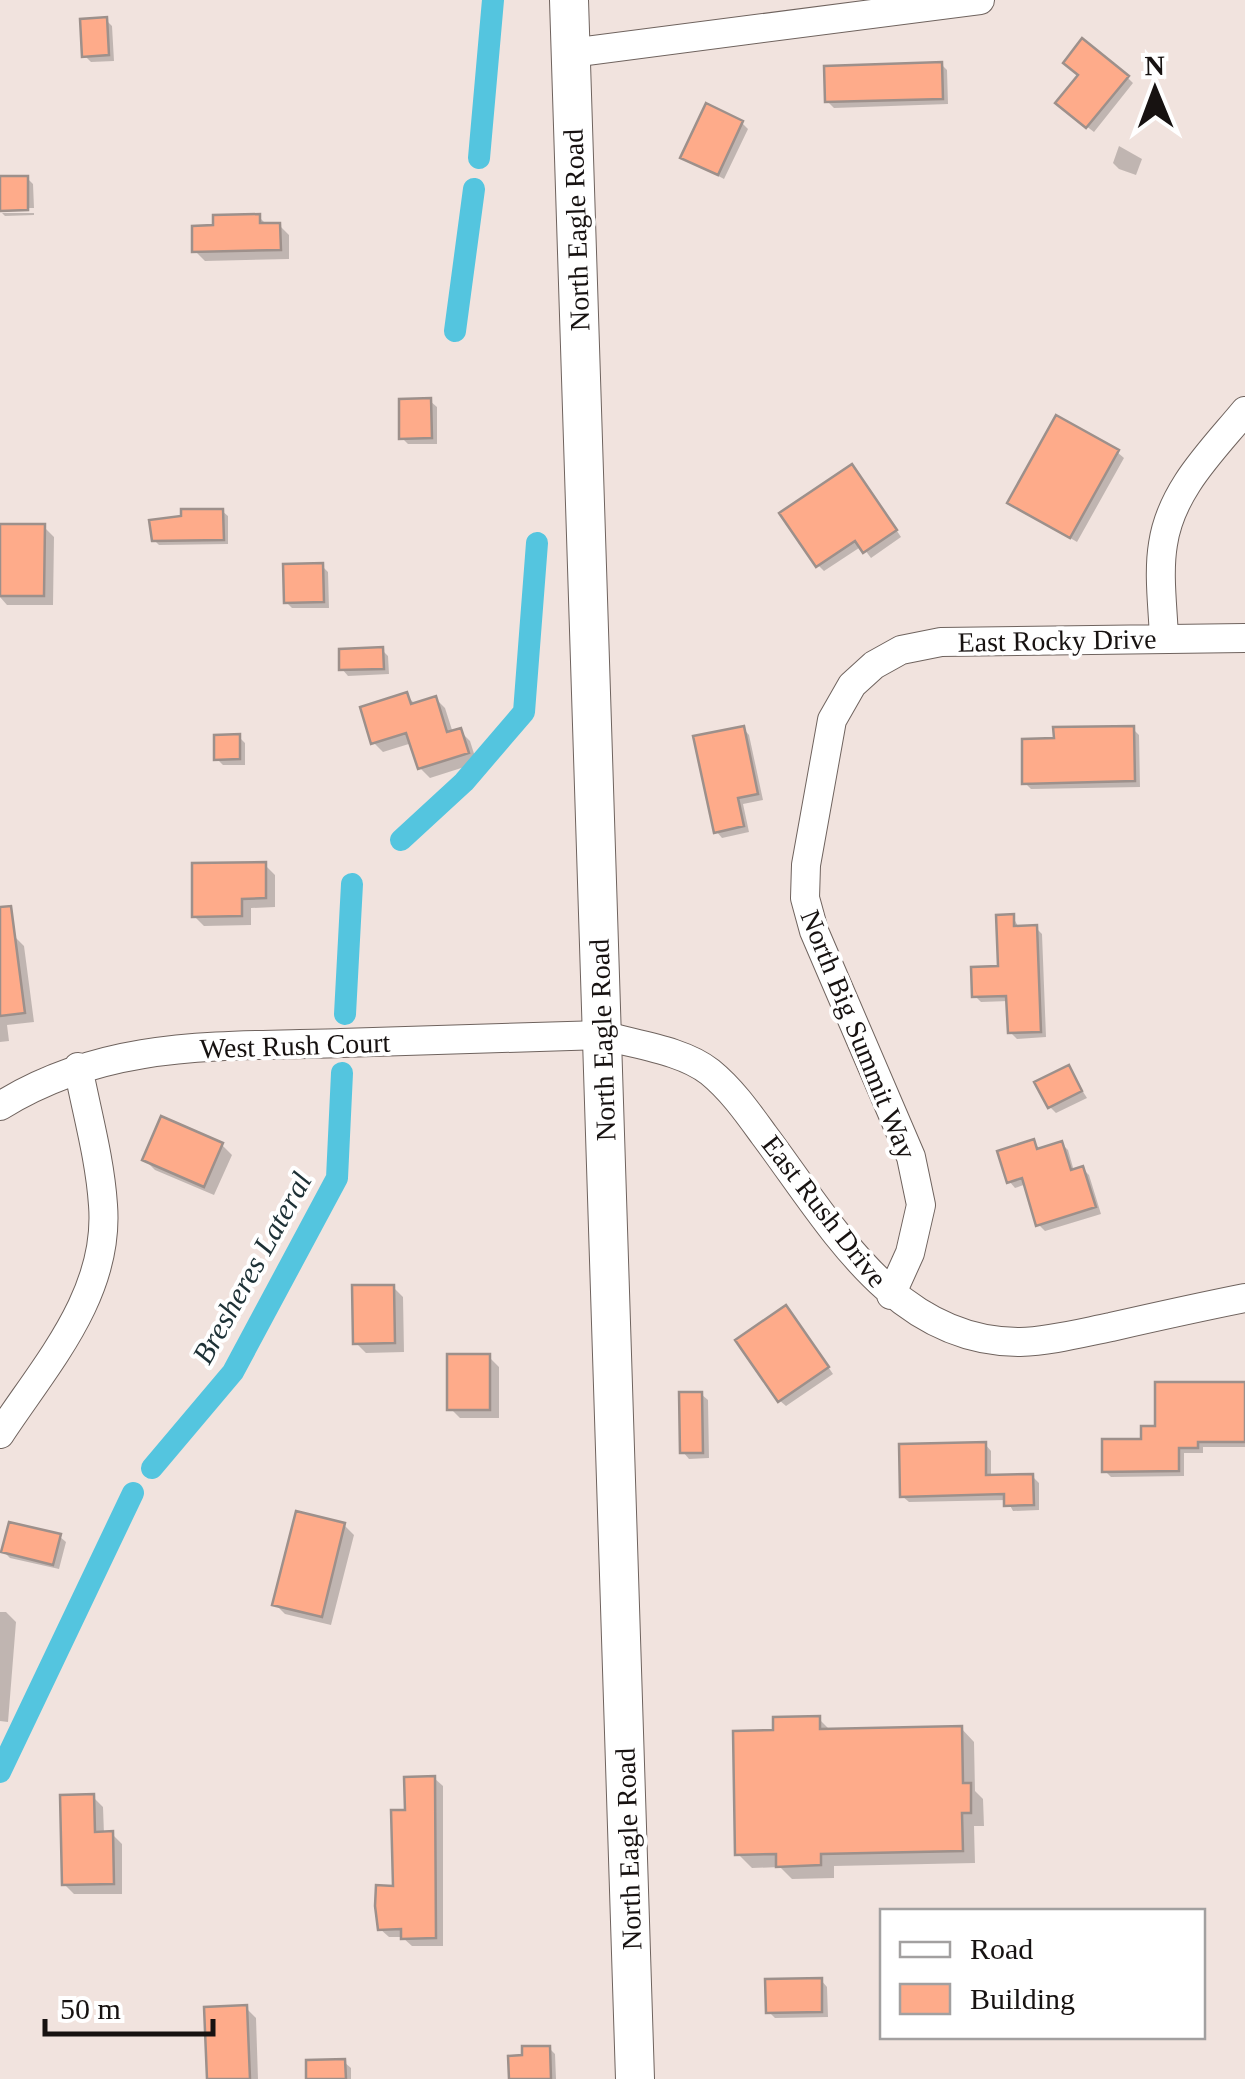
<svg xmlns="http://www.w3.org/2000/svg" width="1245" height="2079" font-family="'Times New Roman',serif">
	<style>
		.shadow { fill: #0003 }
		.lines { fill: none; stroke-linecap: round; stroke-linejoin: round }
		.canal { stroke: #54c5df; stroke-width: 22 }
		.building { fill: #feab8a; stroke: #9d908b; stroke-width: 2.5 }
		.minor-casing { stroke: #6f635e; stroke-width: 30 }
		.secondary-casing { stroke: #6f635e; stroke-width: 40 }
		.minor { stroke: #fff; stroke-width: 28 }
		.secondary { stroke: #fff; stroke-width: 38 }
		.labels { text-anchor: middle; stroke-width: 8; stroke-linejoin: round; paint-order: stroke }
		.street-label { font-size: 28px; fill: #171211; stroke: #fff }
		.water-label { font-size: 30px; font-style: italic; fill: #1d3136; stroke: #fff }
	</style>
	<rect width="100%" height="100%" fill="#f1e3de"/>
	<path class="shadow" d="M106,20L112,26L114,61L91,62L85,56Z
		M941,64L947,70L948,104L834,108L827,101Z
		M1080,75L1127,77L1133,83L1094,132L1064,109Z
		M742,123L748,129L724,179L683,157Z
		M1119,146L1142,159L1136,175L1119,169L1113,163Z
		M27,178L33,184L34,208H2V212L0,179Z
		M2,213H34V215L5,216Z
		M259,217L267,225H279L289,235V259L205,261L195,251L216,228Z
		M430,401L437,407V444H408L402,438Z
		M1117,452L1124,458L1077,542L1010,502Z
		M858,473L901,537L871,558L862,546L824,571L818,565Z
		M222,511L228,516V544L159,545L154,540Z
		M0,526L44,527L54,537L53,605H7L0,597Z
		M322,566L328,572L329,608H292L286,602Z
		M382,650L388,656L389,674L348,676L342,669Z
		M406,695L416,705L435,698L445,708L453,733L460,731L470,741L477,763L430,778L420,768L412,743L383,752L373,742Z
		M743,728L749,735L763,800L743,804L749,832L722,838L716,831Z
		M1132,728L1139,735L1140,787L1031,789L1025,783L1056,741Z
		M239,737L245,743V765H223L217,759Z
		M265,865L275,875V907L251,908V925L204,926L194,916Z
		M1013,917L1019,928H1036L1042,934L1046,1037L1017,1039L1010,1032L1009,1001L981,1002L975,996L1000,968Z
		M14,936L24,946L34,1022L7,1025L9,1041L0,1042V938Z
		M1068,1068L1087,1098L1056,1113L1050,1107Z
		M1033,1142L1039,1148L1062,1144L1068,1150L1074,1171L1083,1169L1089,1175L1101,1214L1045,1231L1038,1224L1026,1184L1015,1188L1009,1181Z
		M222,1145L232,1155L214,1195L155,1170L145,1160Z
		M393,1287L403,1297L404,1352L366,1353L356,1343Z
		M792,1314L833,1374L786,1406L779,1400Z
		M489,1357L499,1367V1418H460L450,1408Z
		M1245,1385V1447H1203V1453H1184V1476L1111,1477L1105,1471L1143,1441Z
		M701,1394L708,1400L709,1458L689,1459L683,1452Z
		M985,1444L991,1451V1477L1032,1476L1039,1483V1510L1013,1511L1007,1500L909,1502L902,1496Z
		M344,1525L354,1535L331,1625L285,1614L275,1604Z
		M59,1536L66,1542L59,1569L10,1558L4,1552Z
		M0,1612H6L16,1622L8,1722L0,1721Z
		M819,1719L831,1731L961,1728L974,1742L975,1791L983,1799L984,1826H974L975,1863L834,1866V1878L792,1879L780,1867L752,1868L738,1854L776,1732Z
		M434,1778L443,1786V1946H412L402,1937H389L380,1929Z
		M93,1797L103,1807L104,1834H112L122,1844V1894H74L64,1884Z
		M821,1980L827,1987L828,2017L775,2018L769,2012Z
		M246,2008L256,2018L258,2079H210Z
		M549,2048L555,2054L556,2079H511Z
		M344,2062L351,2068V2079H308Z"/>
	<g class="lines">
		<path class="canal" d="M479,158L493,0
			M455,331L474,189
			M401,840L464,782L524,712L537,543
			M345,1014L352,884
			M152,1468L233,1372L337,1178L342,1073
			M0,1772L133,1493"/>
	</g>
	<path class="building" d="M107,17L109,55L82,57L80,19Z
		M1082,38L1129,76L1086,128L1055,103L1078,75L1063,63Z
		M942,62L943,99L825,102L824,66Z
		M706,103L743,121L718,175L680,158Z
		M0,176H28V210L0,211Z
		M260,214V223H280L281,250L192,252V226L213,225V215Z
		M431,398L432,438L399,439V399Z
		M1056,415L1119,450L1070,538L1007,503Z
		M852,464L897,530L863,553L855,541L816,567L779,513Z
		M181,509H223L224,540L152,541L149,520L181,516Z
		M0,524H45L44,596H0Z
		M323,563L324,602L284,603L283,564Z
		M383,647L384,669L339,670V649Z
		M407,692L411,704L436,696L447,732L461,728L469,753L418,769L406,733L371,744L360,707Z
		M744,726L758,794L738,798L744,826L714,833L693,736Z
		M1134,726L1135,781L1022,784V739L1054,738L1053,727Z
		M240,734V759L214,760V735Z
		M266,862V898L242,899V916L192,917V863Z
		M11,906L25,1013L0,1016V907Z
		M1014,914V926L1037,925L1041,1032L1008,1033L1006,996L972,997L971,967L998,966L996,915Z
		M1069,1065L1082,1091L1048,1108L1034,1082Z
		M161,1116L223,1143L204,1187L142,1160Z
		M1034,1139L1037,1149L1062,1141L1071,1170L1083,1166L1096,1207L1036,1226L1022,1178L1007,1183L997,1151Z
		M352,1285H394L395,1343L353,1344Z
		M786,1305L829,1367L778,1402L735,1340Z
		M447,1354H490V1410H447Z
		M1155,1382H1245V1442H1198V1448H1179V1471L1102,1472V1439H1141V1426H1155Z
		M679,1392H702L703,1453H680Z
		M986,1442V1475L1033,1474L1034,1505L1004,1506V1494L900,1497L899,1444Z
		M296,1511L345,1523L322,1617L272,1605Z
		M9,1522L61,1534L53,1565L1,1552Z
		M820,1716V1729L962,1726L963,1783H971V1813H962L963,1851L821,1854V1865L776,1867V1854L735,1855L733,1731L773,1730V1717Z
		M435,1776L436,1938L401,1939V1929L378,1930L375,1906L376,1885L393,1886L391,1810H405L404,1777Z
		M94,1794L95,1832L113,1831L114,1884L62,1885L60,1795Z
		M822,1978V2012L766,2013L765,1979Z
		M247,2005L250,2079H207L204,2007Z
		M522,2046H550L551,2079H509L508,2056L522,2055Z
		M345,2059L346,2079H306V2060Z"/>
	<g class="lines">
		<defs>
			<path id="minor" d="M571,53L980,0
				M1164,639C1163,608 1158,574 1163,544C1171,490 1212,451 1245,411
				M0,1106C108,1039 220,1047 341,1043C428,1041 515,1038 602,1035C636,1045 682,1050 710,1072C732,1090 748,1113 764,1135C830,1223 895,1343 1020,1342C1051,1341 1081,1333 1111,1327C1155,1317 1200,1307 1245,1298
				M891,1295L910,1253L921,1205L911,1157L814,931L805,898L806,865L832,720L852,685L874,665L901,650L941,642L1245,638
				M0,1434C46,1364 110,1294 103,1205C100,1159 87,1113 78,1067"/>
			<path id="secondary" d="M569,0L635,2079"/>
		</defs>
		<use href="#minor" class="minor-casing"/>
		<use href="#secondary" class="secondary-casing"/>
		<use href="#minor" class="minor"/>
		<use href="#secondary" class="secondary"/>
	</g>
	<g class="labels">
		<g class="street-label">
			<text transform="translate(576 230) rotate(-92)" y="10">North Eagle Road</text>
			<text transform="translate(1057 640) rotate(-1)" y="10">East Rocky Drive</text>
			<text transform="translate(859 1034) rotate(68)" y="10">North Big Summit Way</text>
			<text transform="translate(602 1040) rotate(-92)" y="10">North Eagle Road</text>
			<text transform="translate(295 1045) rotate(-2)" y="10">West Rush Court</text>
			<text transform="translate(825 1211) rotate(52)" y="10">East Rush Drive</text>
			<text transform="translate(628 1849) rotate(-92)" y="10">North Eagle Road</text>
		</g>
		<g class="water-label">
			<text transform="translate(252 1268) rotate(-61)" y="10">Bresheres Lateral</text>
		</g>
	</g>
	<rect x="880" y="1909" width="325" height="130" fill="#ffffff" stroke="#a2a0a0" stroke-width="2.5"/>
	<rect x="900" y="1942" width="50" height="15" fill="#ffffff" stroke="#a2a0a0" stroke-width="2.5"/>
	<text x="970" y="1959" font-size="30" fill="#171211">Road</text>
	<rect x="900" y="1984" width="50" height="30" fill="#feab8a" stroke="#a2a0a0" stroke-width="2.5"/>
	<text x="970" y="2009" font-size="30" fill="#171211">Building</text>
	<g transform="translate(1155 90) rotate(359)" stroke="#ffffff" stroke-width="8" paint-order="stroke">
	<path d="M0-8L18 38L0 25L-18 38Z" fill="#171211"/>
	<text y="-15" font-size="28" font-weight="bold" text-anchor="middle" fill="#171211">N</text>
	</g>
	<path d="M45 2019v15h168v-15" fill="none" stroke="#171211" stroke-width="5"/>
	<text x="60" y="2019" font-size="30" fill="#171211" stroke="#ffffff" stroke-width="8" paint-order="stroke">50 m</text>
</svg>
